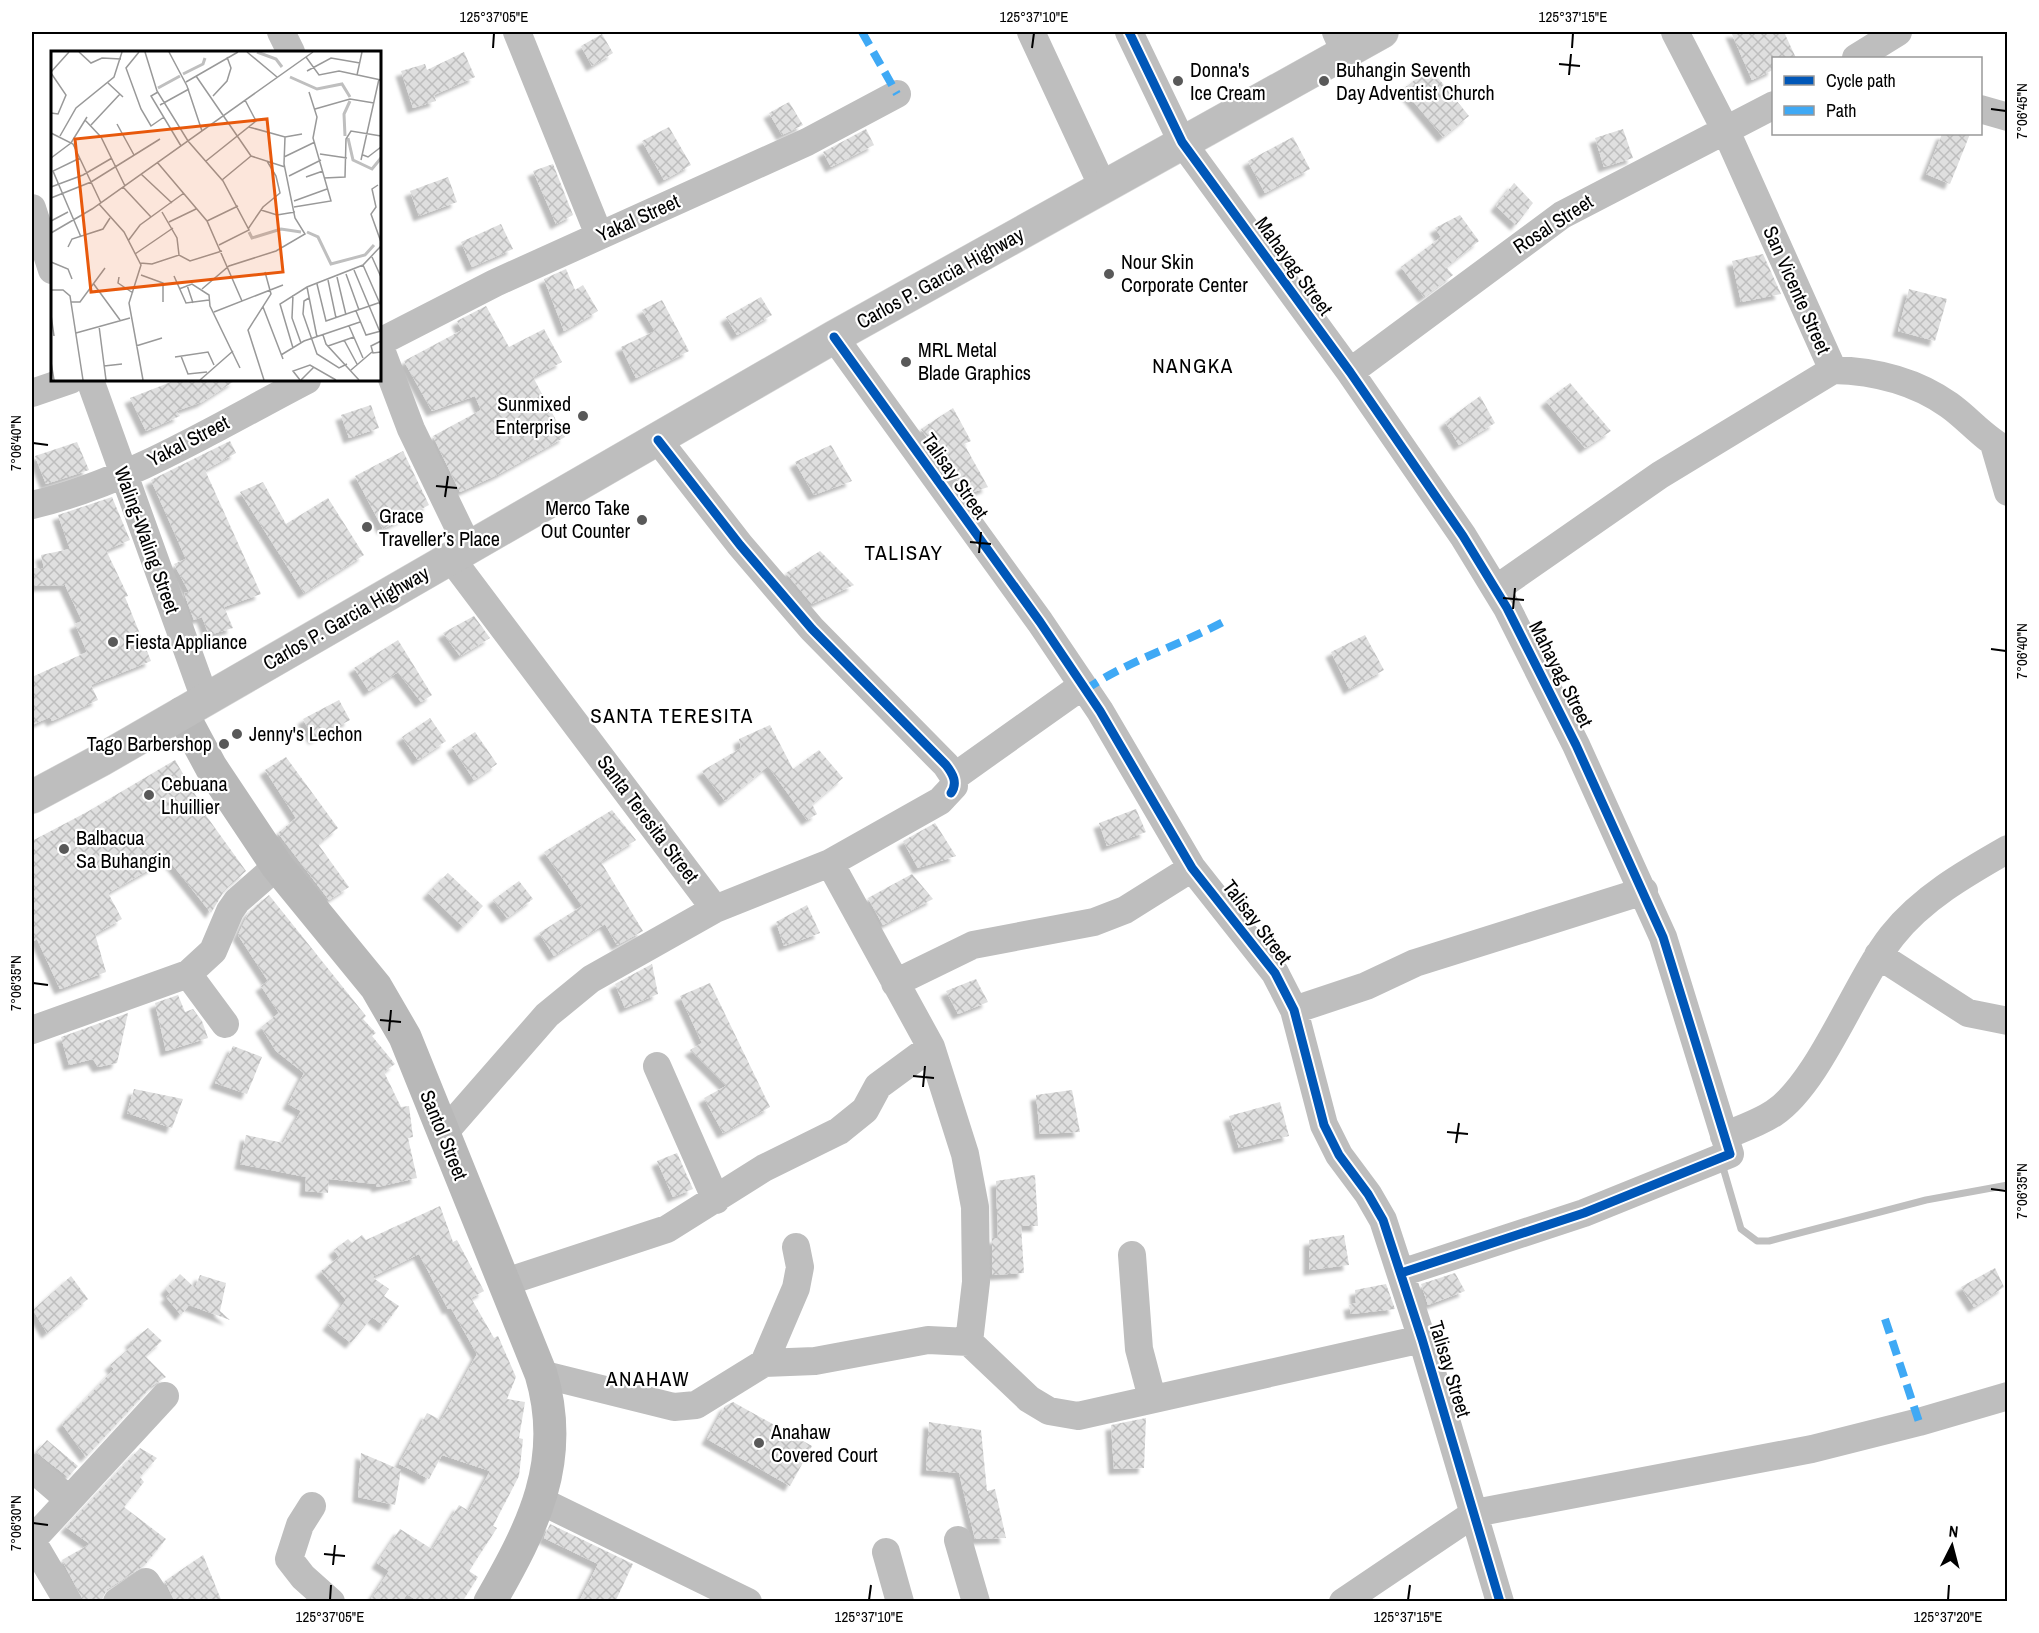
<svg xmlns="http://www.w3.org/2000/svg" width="2039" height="1633" font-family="'Archivo Narrow',sans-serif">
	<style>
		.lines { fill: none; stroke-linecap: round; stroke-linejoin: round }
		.stream { stroke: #bfbfbf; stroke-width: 7 }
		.building { fill: url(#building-cross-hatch); filter: url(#shadow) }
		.highway-casing { stroke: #dbdbdb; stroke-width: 34 }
		.street { stroke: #bebebe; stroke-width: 28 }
		.secondary { stroke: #b8b8b8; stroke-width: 33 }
		.highway { stroke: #bebebe; stroke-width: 33 }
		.quiet { stroke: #3fa9f5; stroke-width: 8; stroke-dasharray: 15 8; stroke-linecap: butt }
		.cycleway-casing { stroke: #fff; stroke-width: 13 }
		.cycleway { stroke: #0057b8; stroke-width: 9 }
		.ticks { fill: none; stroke: #000; stroke-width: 2 }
		.poi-dot { fill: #595959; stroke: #fff; stroke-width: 2 }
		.labels { text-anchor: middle; stroke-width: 4.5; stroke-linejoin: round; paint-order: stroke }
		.poi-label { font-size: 20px; fill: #000; stroke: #fff; text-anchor: start }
		.street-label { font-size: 20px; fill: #000; stroke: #fff }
		.neighbourhood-label { font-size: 21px; letter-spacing: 1.5px; fill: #000; stroke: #fff }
		.inset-river { fill: none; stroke: #bfbfbf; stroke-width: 3 }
		.inset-road { fill: none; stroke: #999; stroke-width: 1.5 }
		.view { fill: #e8590c; fill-opacity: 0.15; stroke: #e8590c; stroke-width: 3 }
		.inset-edge { fill: none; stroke: #000; stroke-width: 3 }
		.neatline { fill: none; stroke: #000; stroke-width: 2 }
		.ticks-label { font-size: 15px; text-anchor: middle; fill: #000 }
	</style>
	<defs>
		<pattern id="building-cross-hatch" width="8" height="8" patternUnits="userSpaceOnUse" patternTransform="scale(1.5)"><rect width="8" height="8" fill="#dfdfdf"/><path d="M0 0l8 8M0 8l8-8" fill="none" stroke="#bebebe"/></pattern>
		<filter id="shadow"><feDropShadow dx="-5.5" dy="5.5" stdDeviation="1.5" flood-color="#0004"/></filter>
	</defs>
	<rect width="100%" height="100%" fill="#fff"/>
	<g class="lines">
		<path class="stream" d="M1722,1164L1741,1229L1757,1241H1769L1926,1200L2008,1185"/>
	</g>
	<path class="building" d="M1731,32H1784L1796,58H1773V70L1752,80Z
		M602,34L613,53L592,66L581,46Z
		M464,52L475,77L434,95L436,101L413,108L401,71L425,64L427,70Z
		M1430,68L1469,116L1443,137L1403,89Z
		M789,102L803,125L782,135L769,113Z
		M669,127L691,165L664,180L642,141Z
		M866,129L874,145L831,167L823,152Z
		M1623,129L1633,158L1604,167L1595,138Z
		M1942,134H1970L1950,184L1926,174Z
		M1293,137L1310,169L1265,193L1248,161Z
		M553,164L573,215L556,224L533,171Z
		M448,177L457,202L419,216L410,191Z
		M1514,183L1533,203L1516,225L1496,206Z
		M1460,215L1479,241L1446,267L1453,275L1424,297L1401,267L1441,237L1435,228Z
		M501,224L513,249L472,267L461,242Z
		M1763,254L1781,294L1741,302L1732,261Z
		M566,269L575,290L583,285L598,311L564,331L544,279Z
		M1909,289L1947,299L1935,341L1898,331Z
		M761,297L772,315L737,335L726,317Z
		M662,300L689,351L636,378L621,347L655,331L642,310Z
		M486,306L509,347L544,329L562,362L533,377L565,437L499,474L460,492L433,436L481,410L475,396L432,411L404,361L462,330L457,321Z
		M176,380H236L202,402L176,411L180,416L146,431L130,398Z
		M1570,383L1611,431L1585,448L1546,401Z
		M1480,396L1495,423L1459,445L1445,422Z
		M371,405L379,428L349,438L341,415Z
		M953,408L971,441L964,444L988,487L968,494L921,429Z
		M230,441L236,453L205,470L261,594L224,607L233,628L209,635L202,617L194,620L184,593L189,592L174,564L186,559L151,480Z
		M77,442L89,470L46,484L35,456Z
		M831,445L852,481L814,495L795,462Z
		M403,451L429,505L383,529L355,476Z
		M263,482L286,524L328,498L364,555L304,593L240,492Z
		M112,497L130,540L106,550L128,596L125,597L151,661L91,685L98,700L52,721L50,717L32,725V677L87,652L75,624L82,621L65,585L32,586V568H44L41,555L70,549L58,515Z
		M820,551L854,585L812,604L786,573Z
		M474,616L490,638L460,656L443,633Z
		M1365,635L1384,670L1349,689L1331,652Z
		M398,640L432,695L421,702L398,672L369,691L354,668Z
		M339,700L350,720L314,739L303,719Z
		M430,718L446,741L418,760L402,737Z
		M770,725L793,769L819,750L843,778L812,804L817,814L807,820L768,766L725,801L702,771L741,748L739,739Z
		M475,732L497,764L474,780L452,747Z
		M286,757L338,828L318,844L349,887L329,900L278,833L296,818L265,770Z
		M175,760L199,801L197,803L246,871L224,891L211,913L168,859L108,893L122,919L95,934L106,972L60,989L37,939L32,942V841L87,812Z
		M1136,809L1146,832L1107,846L1099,823Z
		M612,810L636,840L601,862L643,931L617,945L605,924L554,956L539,933L582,906L544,852Z
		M935,823L956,856L918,868L903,841Z
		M448,873L483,906L463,927L428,893Z
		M912,874L933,899L883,925L868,898Z
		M519,881L533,899L507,918L493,900Z
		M269,895L366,1016L363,1019L376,1033L372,1036L395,1064L384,1072L401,1107L409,1106L413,1137L408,1138L417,1178L377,1187L376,1184L329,1179L328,1193L305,1191L306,1177L240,1164L246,1135L283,1143L301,1111L288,1104L304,1073L276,1051L261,1027L279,1013L261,986L268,981L238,935L249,912Z
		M807,905L820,933L784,946L776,922Z
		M652,964L658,994L625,1008L615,984Z
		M976,979L988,1002L958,1014L946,991Z
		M710,983L770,1107L723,1133L704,1098L726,1086L690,1050L702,1043L680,996Z
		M178,995L185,1012L193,1009L202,1021L208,1038L166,1051L155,1003Z
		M128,1013L117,1063L98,1067L93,1059L69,1065L61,1037Z
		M233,1046L262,1057L247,1094L215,1083Z
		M134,1089L183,1099L172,1128L127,1113Z
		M1072,1090L1080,1132L1040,1134L1036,1095Z
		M1280,1102L1289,1136L1239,1148L1229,1116Z
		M677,1153L693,1189L673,1197L657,1161Z
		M1035,1175L1038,1226H1021L1024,1273L992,1275V1238H998L996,1181Z
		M440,1206L453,1242L457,1240L484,1291L471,1298L494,1338L498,1336L516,1377L507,1399L525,1402L519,1438L523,1439L519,1476L493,1526L497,1528L469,1571L478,1577L462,1602H419L407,1594L402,1602H369L389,1571L377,1563L400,1529L432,1549L459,1505L469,1511L490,1471L442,1455L429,1479L399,1464L427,1413L441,1420L477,1354L451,1308L448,1309L419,1254L372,1277L389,1289L384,1296L399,1306L384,1326L372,1317L351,1343L328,1325L346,1300L321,1271L339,1257L334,1250L348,1239L352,1243L362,1235L366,1240Z
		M1344,1235L1349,1265L1309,1270V1240Z
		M1995,1268L2004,1287L1974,1307L1961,1287Z
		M1455,1273L1465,1291L1428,1305L1421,1284Z
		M180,1274L195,1288L200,1275L226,1283L220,1311L230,1320L189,1305L181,1315L166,1297L170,1294L166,1289Z
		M71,1276L88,1299L47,1333L33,1310Z
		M1386,1284L1395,1309L1351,1314L1349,1305L1356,1303L1355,1290Z
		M148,1328L162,1341L145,1356L166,1377L153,1385L86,1457L62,1424L114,1369L110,1365L133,1345L130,1342Z
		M733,1402L812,1446L790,1486L707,1439L725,1406Z
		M1146,1418L1144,1468L1114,1469L1111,1425Z
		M929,1422L981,1430L987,1491L995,1489L1006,1538L975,1539L959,1473L926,1470Z
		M47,1440L78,1466L68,1477L36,1452Z
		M140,1448L157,1458L140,1477L144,1482L124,1507L166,1539L144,1566L107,1589L101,1602H84L62,1560L90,1544L66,1527Z
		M361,1453L401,1470L395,1505L358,1497Z
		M550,1524L633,1564L615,1602H579L598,1564L544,1538Z
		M203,1555L222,1602H175L165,1581Z"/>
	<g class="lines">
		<defs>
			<path id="highway" d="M32,797L101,760L834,337L1382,32"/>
		</defs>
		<use href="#highway" class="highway-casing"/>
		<path class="street" d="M281,32L291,52
			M517,32L599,235
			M1031,32L1103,187
			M1129,32L1182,142L1350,372L1463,536L1507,608L1576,745L1663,937L1730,1154L1584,1213L1401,1273
			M1336,32L1345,52
			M1675,32L1726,131L1833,370
			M1856,58L1898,32
			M1980,109L2008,117
			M32,208L52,270
			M834,337L1040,622L1100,711L1192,868L1275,973L1294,1010L1324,1125L1339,1155L1368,1194L1383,1220L1422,1339L1500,1602
			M380,342L495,283L807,142L897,94
			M380,347L411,429L468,547
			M1833,370C1874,371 1915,381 1949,405C1970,420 1984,439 2008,451
			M1350,372L1562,215L1774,105
			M90,380L205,699
			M32,393L70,380
			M1994,444L2008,492
			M32,505C128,483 220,425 307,380
			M450,557L715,909
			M1496,589L1660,475L1833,370
			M954,777L1082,686
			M830,863L931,1047L965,1154L975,1207L976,1282L969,1342
			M1878,955L1968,1013L2008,1021
			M188,974L225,1024
			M895,983L973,945L1094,922L1125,910L1192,868
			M1294,1010L1366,986L1415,963L1644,891
			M32,1030L188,974L213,951L230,911L237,901L277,866
			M657,1066L716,1200
			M443,1134L547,1015L591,979L715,909L830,863L940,801L954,786V777L946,765L812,629L740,545L658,440
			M1724,1136C1741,1129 1759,1123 1774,1113C1820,1082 1855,983 1892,936C1922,898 1966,873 2008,849
			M1132,1255L1139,1349L1152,1398
			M506,1282L667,1229L764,1168L839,1131L865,1110L878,1086L931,1047
			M764,1363L796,1288L800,1267L796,1247
			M541,1374L674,1407L696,1405L764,1363L815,1361L928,1340L969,1342L1029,1399L1049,1411L1078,1416L1422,1339
			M32,1468L68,1499
			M539,1500L748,1602
			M312,1506L300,1525L289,1559L303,1577L331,1602
			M32,1540L165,1396
			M958,1540L976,1602
			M32,1541L68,1602
			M886,1552L900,1602
			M117,1602L146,1582L159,1602
			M1343,1602L1475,1513L1812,1449L1919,1422L2008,1396"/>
		<path class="secondary" d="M182,713L211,767L277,866L376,987L405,1037L541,1374C567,1461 533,1527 490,1602"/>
		<use href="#highway" class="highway"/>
		<path class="quiet" d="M862,32L897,94
			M1085,690C1129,660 1178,646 1225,621
			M1885,1319L1919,1422"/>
		<defs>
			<path id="cycleway" d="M1129,32L1182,142L1350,372L1463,536L1507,608L1576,745L1663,937L1730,1154L1584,1213L1401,1273
				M834,337L1040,622L1100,711L1192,868L1275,973L1294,1010L1324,1125L1339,1155L1368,1194L1383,1220L1422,1339L1500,1602
				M658,440L740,545L812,629L946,765C953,774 958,783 951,793"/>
		</defs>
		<use href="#cycleway" class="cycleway-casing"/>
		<use href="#cycleway" class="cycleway"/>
	</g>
	<path class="ticks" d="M493,48L494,33M1032,48L1034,33M1572,48L1573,33M1559,64L1580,66M1569,75L1571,54M1991,109L2006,111M33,443L48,445M436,486L457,488M445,497L448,476M970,542L991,544M979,553L981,532M1503,598L1524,600M1513,609L1515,588M1991,649L2006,651M33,983L48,985M380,1020L401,1022M389,1031L391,1010M913,1076L934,1078M923,1087L925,1066M1447,1132L1468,1134M1456,1143L1459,1123M1991,1189L2006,1191M33,1523L48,1525M324,1554L345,1556M333,1565L335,1545M330,1600L331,1585M869,1600L871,1585M1408,1600L1410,1585M1948,1600L1949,1585"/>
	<g class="poi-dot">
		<circle cx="1178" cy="81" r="6"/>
		<circle cx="1324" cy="81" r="6"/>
		<circle cx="1109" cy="274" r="6"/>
		<circle cx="906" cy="362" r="6"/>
		<circle cx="583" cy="416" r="6"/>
		<circle cx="642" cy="520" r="6"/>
		<circle cx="367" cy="527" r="6"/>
		<circle cx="113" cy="642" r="6"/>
		<circle cx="237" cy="734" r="6"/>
		<circle cx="224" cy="744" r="6"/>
		<circle cx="149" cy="795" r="6"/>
		<circle cx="64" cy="849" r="6"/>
		<circle cx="759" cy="1443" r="6"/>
	</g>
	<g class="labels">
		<g class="poi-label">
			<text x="1190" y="77">Donna's<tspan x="1190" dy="23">Ice Cream</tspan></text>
			<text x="1336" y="77">Buhangin Seventh<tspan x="1336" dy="23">Day Adventist Church</tspan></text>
			<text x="1121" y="269">Nour Skin<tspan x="1121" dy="23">Corporate Center</tspan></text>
			<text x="918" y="357">MRL Metal<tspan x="918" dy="23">Blade Graphics</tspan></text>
			<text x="571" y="411" text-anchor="end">Sunmixed<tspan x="571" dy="23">Enterprise</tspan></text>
			<text x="630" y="515" text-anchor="end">Merco Take<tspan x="630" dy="23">Out Counter</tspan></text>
			<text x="379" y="523">Grace<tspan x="379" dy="23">Traveller’s Place</tspan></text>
			<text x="125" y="649">Fiesta Appliance</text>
			<text x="249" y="741">Jenny's Lechon</text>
			<text x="212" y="751" text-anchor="end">Tago Barbershop</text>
			<text x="161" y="791">Cebuana<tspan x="161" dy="23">Lhuillier</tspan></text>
			<text x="76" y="845">Balbacua<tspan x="76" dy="23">Sa Buhangin</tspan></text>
			<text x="771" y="1439">Anahaw<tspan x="771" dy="23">Covered Court</tspan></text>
		</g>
		<g class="street-label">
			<text transform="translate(638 218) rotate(-24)" y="7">Yakal Street</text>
			<text transform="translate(1553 224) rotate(-33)" y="7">Rosal Street</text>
			<text transform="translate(1294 266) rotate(54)" y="7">Mahayag Street</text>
			<text transform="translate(940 278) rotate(-29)" y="7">Carlos P. Garcia Highway</text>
			<text transform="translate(1797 290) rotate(66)" y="7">San Vicente Street</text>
			<text transform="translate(188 441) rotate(-27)" y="7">Yakal Street</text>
			<text transform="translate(955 476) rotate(55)" y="7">Talisay Street</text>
			<text transform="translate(147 540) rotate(70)" y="7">Waling-Waling Street</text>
			<text transform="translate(346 618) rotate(-30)" y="7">Carlos P. Garcia Highway</text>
			<text transform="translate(1561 674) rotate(63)" y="7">Mahayag Street</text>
			<text transform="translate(648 819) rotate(53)" y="7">Santa Teresita Street</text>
			<text transform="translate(1257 922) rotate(53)" y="7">Talisay Street</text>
			<text transform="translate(444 1135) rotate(68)" y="7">Santol Street</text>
			<text transform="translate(1450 1369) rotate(73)" y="7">Talisay Street</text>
		</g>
		<g class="neighbourhood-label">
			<text x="1193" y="373">NANGKA</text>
			<text x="904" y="560">TALISAY</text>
			<text x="672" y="723">SANTA TERESITA</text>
			<text x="648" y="1386">ANAHAW</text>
		</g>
	</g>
	<g transform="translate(51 51)">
		<rect width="330" height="330" fill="#fff"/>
		<path class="inset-river" d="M206,1L225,8L231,16M132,23L152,13L154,7M239,26L266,38L291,33L299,46M107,37L129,25M294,85L293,63L299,50M297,87L302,109L321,118L330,107M198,181L201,187L230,178L250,181M256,181L267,186L280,213L314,204L323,194"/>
		<path class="inset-road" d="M28,1L40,12L51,7L70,8M88,1L75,17L90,58L100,75L113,66M94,1L106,40L137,90L172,130L198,179L168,194M118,1L136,35L151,80M196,1L226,26M255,6L268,24L288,20L330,29M256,20L280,7L309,12M0,21L18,1M0,22L15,44L7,63L0,62M306,24L311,1M145,25L200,105M135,31L187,1M57,32L72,46M107,41L100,45L130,95M162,45L176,30L180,17L176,6M109,54L138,38M264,58L299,48L323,52M34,69L50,86L74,135M66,73L83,104M40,74L69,43M198,76L234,86L251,83M0,82L22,93L50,152M9,85L25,57L63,26L71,1M269,103L296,107M312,104L317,106L330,96M200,105L234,116M233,106L264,91M0,107L20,92L36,66M29,107L2,120L30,186M310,109L328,28M155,110L205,70L194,49M106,111L156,170L191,250M90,123L121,152M238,125L270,109M255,126L272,120M273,127L294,126L295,88L300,80L330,85M171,129L200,105M327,134L321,138L325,156L320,163L330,191M0,136L32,124L61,107M72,136L100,166M0,147L40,131L109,88M243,150L276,138M48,153L73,181L90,214L78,252L92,329M243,156L280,150L262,87L266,66L258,41M210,159L226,164L244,161M111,161L126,187L128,204M0,170L17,161M156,170L187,155M118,171L145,158M197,178L212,156L229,142L225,125L216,110M0,182L41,158L262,1M77,190L89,174L133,142M17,196L21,188L52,178L59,167M84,203L122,177M321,206L330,226M0,211L17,218L21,228M89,212L101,213L128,204L139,210L171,200M312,214L330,255M303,219L329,281M295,223L308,259M90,224L112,232V251M123,225L135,252L158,249M68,226L67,232L82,242M286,226L295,264M277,229L285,267M42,232L69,269M266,233L275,270L330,251M136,234L142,252M256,236L266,286M128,238L141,233L158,244L159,255L189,317M151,238L178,215L225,200L254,183L244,167L233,113L234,86M0,239H12L19,245L32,329M242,244L241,267L250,292M258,247L253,250L252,263L266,303L288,317L296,313M20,251H29L54,217M212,256L232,308M305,260L315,284L330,280M163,261L232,234M0,264L3,285M48,275L55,329M298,275L312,307M25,282L79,267M272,284L275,293L308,329M293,289L306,313M330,290L320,295L322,302L330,301M85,295L111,287M277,295L303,286M242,297L229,253L256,236L312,214L330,195M230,304L253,290L309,271M130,305L137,323L156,321M124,306L157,301L163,314M0,311L3,329M53,315L71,313M300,319L321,301M149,329L182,300M213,329L197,279L220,243L214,221M249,329L242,320L259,314L285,329M250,329L263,316"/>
		<path class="view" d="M216,68L232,221L40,241L24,88Z"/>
		<rect width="330" height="330" class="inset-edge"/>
	</g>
	<rect width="2039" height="1633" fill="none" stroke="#ffffff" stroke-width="66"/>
	<rect x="1772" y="57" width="210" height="78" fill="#ffffff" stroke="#999999" stroke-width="1.5"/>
	<rect x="1784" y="76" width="30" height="9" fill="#0057b8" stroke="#999999" stroke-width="1.5"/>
	<text x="1826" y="87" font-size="18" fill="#000000">Cycle path</text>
	<rect x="1784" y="106" width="30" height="9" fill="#3fa9f5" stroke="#999999" stroke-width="1.5"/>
	<text x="1826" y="117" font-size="18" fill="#000000">Path</text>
	<g transform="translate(1952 1546) rotate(6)" stroke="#ffffff" stroke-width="4.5" paint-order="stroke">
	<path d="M0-4.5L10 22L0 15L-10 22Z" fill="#000000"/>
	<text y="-9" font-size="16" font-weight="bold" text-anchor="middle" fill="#000000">N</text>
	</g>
	<rect x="33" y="33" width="1973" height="1567" class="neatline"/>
	<g class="ticks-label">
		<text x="494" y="22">125°37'05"E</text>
		<text x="1034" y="22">125°37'10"E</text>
		<text x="1573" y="22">125°37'15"E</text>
		<text transform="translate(2022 111) rotate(-90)" y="5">7°06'45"N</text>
		<text transform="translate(16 443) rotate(-90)" y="5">7°06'40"N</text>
		<text transform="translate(2022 651) rotate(-90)" y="5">7°06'40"N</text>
		<text transform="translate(16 983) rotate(-90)" y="5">7°06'35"N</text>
		<text transform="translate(2022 1191) rotate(-90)" y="5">7°06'35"N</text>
		<text transform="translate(16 1523) rotate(-90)" y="5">7°06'30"N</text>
		<text x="330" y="1622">125°37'05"E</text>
		<text x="869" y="1622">125°37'10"E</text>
		<text x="1408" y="1622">125°37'15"E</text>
		<text x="1948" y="1622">125°37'20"E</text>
	</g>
</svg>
